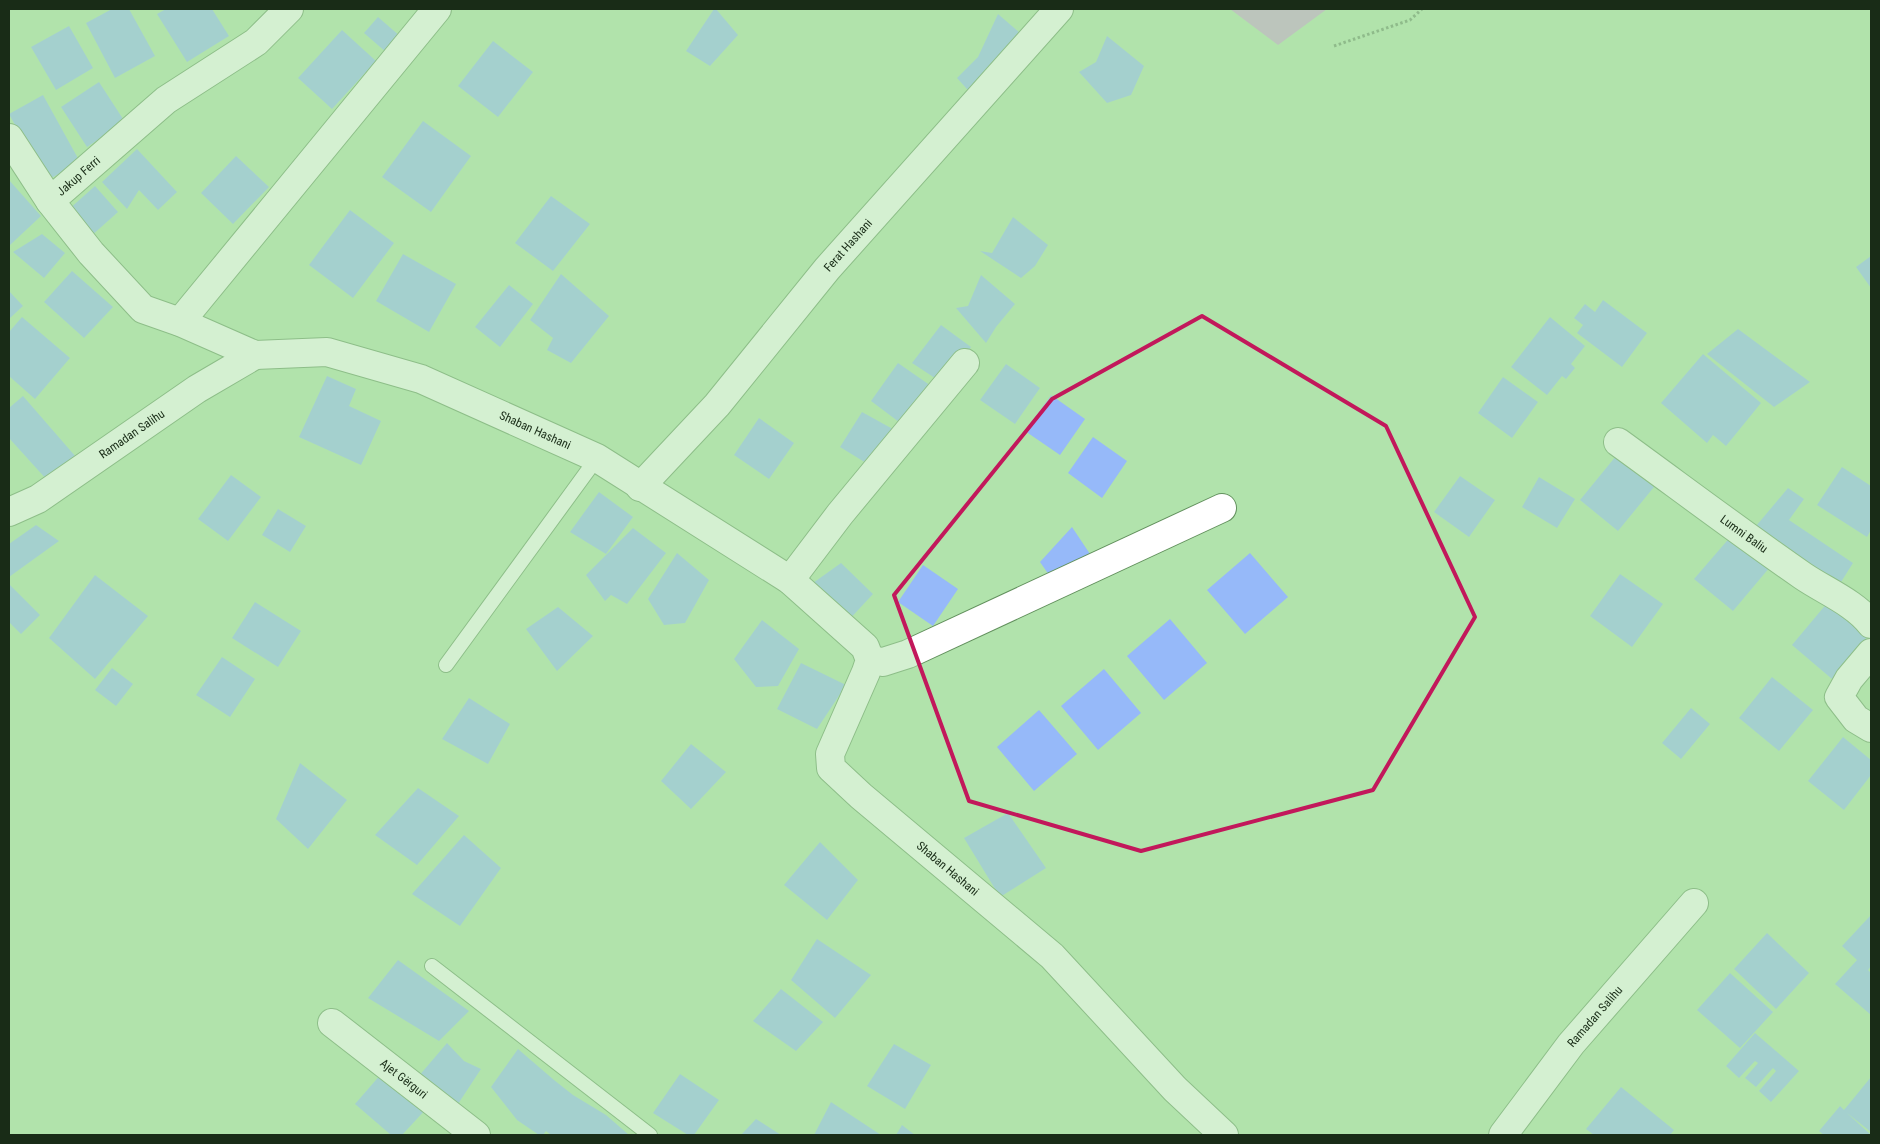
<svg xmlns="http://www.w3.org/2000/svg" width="1880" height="1144" font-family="'Roboto Condensed',sans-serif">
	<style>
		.green { fill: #caa0d0 }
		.building { fill: #96b9f9 }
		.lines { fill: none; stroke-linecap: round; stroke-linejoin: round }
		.service-casing { stroke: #63915e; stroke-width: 16 }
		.minor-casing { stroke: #63915e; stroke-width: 30 }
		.path { stroke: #668963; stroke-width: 3; stroke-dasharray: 2.5 2.5; stroke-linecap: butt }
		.service { stroke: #fff; stroke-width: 14 }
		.minor { stroke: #fff; stroke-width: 28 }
		.marked { fill: none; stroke: #c2185b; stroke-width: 4; stroke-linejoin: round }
		.labels { text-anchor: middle; stroke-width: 4; stroke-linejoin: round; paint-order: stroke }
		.street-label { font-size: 12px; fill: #192c17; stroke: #b1e3ac }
	</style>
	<rect width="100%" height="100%" fill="#b1e3ac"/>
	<path class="green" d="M1230,9H1327L1278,45Z"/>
	<path class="building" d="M112,9H129L155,56L115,78L86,23Z
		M166,9H212L229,36L187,62L157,14Z
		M714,9H716L738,35L710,66L686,51Z
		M998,14L1027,39L975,98L957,78L978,57Z
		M378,17L401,37L387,53L364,33Z
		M69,26L93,68L56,90L31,47Z
		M342,30L376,61L332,109L298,78Z
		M1107,36L1144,66L1131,95L1107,103L1079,72L1096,62Z
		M493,41L533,72L498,117L458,86Z
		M99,82L125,122L87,147L61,107Z
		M43,95L80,162L46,181L9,114Z
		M423,121L471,156L431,212L382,177Z
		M137,149L177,192L158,210L139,190L127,209L102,182Z
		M236,156L269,187L233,224L201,193Z
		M9,180L41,216L9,246Z
		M95,186L118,212L90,237L67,211Z
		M551,196L590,224L553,271L515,243Z
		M350,210L394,243L353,298L309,265Z
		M1013,217L1048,245L1035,266L1021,278L980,251L992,253Z
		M42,234L65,253L44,278L13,252Z
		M403,254L456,284L429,332L376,301Z
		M1871,256V288L1856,267Z
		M72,271L113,307L84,338L44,302Z
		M561,274L609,316L571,363L547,350L553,338L530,320Z
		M981,275L1015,304L996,327L986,343L956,308L968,306Z
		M509,285L533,304L500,347L475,327Z
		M9,291L23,306L9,319Z
		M1603,300L1647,333L1622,367L1577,333L1583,325L1574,318L1585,304L1595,312Z
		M22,317L70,358L35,399L9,376V332Z
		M1550,317L1585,346L1571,364L1575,368L1566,379L1562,376L1547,395L1511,367Z
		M941,325L971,347L944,384L912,363Z
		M1738,329L1810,382L1774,407L1707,354Z
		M1703,354L1761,403L1726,446L1713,435L1707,443L1661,403Z
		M898,363L934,388L907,428L871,401Z
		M1006,364L1040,388L1015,424L980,400Z
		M327,376L356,389L349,406L381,421L361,465L299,437Z
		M1503,377L1538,402L1512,438L1478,413Z
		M1051,395L1085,419L1060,455L1025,431Z
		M23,396L76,457L47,480L9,438V408Z
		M862,412L900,433L871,466L840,447Z
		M759,418L794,443L769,479L734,455Z
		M1093,437L1127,461L1102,498L1068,473Z
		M1616,456L1654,487L1618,531L1580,500Z
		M1842,467L1871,486V530L1867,537L1817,505Z
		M231,475L261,497L228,541L198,519Z
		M1460,476L1495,500L1469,537L1434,512Z
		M1539,477L1575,499L1557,528L1522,507Z
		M1788,488L1804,499L1789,520L1853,563L1836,590L1751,532Z
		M599,492L633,517L606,554L570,532Z
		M278,509L306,526L290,552L262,535Z
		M36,525L59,541L9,577V544Z
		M1072,527L1090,554L1054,582L1040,562Z
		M633,528L666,553L627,604L611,595L605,601L586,575Z
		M1732,535L1770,567L1733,611L1694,579Z
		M677,553L709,580L685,623L664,625L648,599Z
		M1250,553L1288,597L1245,634L1207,590Z
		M841,563L873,594L846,623L806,588Z
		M923,565L958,589L933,626L898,602Z
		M1620,574L1663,604L1632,647L1590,616Z
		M95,575L148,616L95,679L49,638Z
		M9,584L40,615L21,634L9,622Z
		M255,602L301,631L278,667L232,638Z
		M1828,602L1868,636L1832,679L1792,645Z
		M558,607L593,636L557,671L526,629Z
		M1170,619L1207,663L1164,700L1127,656Z
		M762,620L799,649L778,686L756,687L734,659Z
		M222,657L255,679L230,717L196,695Z
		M801,663L846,685L817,729L777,709Z
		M112,668L133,684L116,706L95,690Z
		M1104,669L1141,713L1098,750L1061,706Z
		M1772,677L1813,710L1779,751L1739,718Z
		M469,698L510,724L488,764L442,739Z
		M1691,708L1710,724L1681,759L1662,743Z
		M1039,710L1077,754L1034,791L997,747Z
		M1843,737L1871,760V775L1844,810L1808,781Z
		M691,744L726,772L691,809L661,781Z
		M300,763L347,800L308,849L276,819Z
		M418,788L459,816L417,865L375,835Z
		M1008,813L1046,868L1000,897L964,838Z
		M464,835L501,868L460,926L412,894Z
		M820,842L858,880L827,920L784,885Z
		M1871,915V966L1868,970L1871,973V1015L1835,984L1857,960L1842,946Z
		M1767,933L1809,973L1776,1009L1734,969Z
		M817,939L871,975L835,1018L791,980Z
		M398,960L469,1011L439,1041L368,998Z
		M1730,973L1773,1012L1740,1048L1697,1010Z
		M781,989L823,1022L796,1051L753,1021Z
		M1755,1033L1799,1071L1771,1102L1759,1091L1776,1071L1773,1068L1756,1087L1745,1078L1758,1063L1755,1061L1739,1078L1726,1066Z
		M447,1043L464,1061L481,1069L458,1104L418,1077Z
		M894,1044L931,1065L905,1109L867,1086Z
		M518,1049L554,1080L573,1095L606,1115L629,1135H551L546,1131L543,1135H539L517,1120L491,1087Z
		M382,1073L428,1107L402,1135H391L355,1104Z
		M680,1074L719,1100L694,1135H688L653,1113Z
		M1871,1077V1132L1847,1113L1871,1135H1824L1819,1131L1840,1106L1844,1110Z
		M1621,1087L1674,1130L1670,1135H1594L1586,1129Z
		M831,1102L881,1135H814Z
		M756,1119L781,1135H741Z
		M902,1125L915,1135H896Z"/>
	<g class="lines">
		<defs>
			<path id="service" d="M446,665L597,458
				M432,966L650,1135"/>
			<g id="minor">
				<path id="s1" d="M9,138L50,201L91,253L143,309L180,322L255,355L327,352L421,379L597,458L790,580L865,647L870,660L866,672L830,754L831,768L861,796L1052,956L1175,1089L1224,1135"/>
				<path id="s2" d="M50,201L166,100L256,42L289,9"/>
				<path d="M180,322L437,9"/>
				<path id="s3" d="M1618,442C1680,487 1741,533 1803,576C1825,591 1855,603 1871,624"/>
				<path id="s4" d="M640,487L717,405L827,269L1059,9"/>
				<path id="s5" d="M9,512L38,499L197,389L255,355"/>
				<path d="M790,580L840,514L965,363"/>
				<path d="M1871,653L1849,679L1839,697L1856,719L1871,728"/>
				<path d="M870,660L883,662L908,654L1222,508"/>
				<path id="s6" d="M332,1023L476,1135"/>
				<path id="s7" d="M1503,1135L1571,1044L1694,903"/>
			</g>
		</defs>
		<use href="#service" class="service-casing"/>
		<use href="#minor" class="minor-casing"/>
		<path class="path" d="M1334,46L1410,20L1422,9"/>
		<use href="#service" class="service"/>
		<use href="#minor" class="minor"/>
	</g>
	<path d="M0 0H1880V1144H0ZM1202,316L1386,426L1475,617L1373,790L1141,851L969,801L894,595L1052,399Z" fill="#b1e3ac" fill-opacity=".55" fill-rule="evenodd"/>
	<path class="marked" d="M1202,316L1386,426L1475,617L1373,790L1141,851L969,801L894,595L1052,399Z"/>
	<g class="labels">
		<g class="street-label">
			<text dy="4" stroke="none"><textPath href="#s2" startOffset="38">Jakup Ferri</textPath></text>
			<text dy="4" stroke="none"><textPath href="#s4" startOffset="319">Ferat Hashani</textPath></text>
			<text dy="4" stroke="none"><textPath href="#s1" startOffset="634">Shaban Hashani</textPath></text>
			<text dy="4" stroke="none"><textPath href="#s5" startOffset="146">Ramadan Salihu</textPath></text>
			<text dy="4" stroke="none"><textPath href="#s3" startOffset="156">Lumni Baliu</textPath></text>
			<text dy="4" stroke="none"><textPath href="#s1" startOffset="1315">Shaban Hashani</textPath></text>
			<text dy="4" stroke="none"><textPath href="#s7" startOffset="150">Ramadan Salihu</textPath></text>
			<text dy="4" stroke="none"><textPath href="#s6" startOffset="91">Ajet Gërguri</textPath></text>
		</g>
	</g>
	<rect width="1880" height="1144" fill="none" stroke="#192c17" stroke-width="20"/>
</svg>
